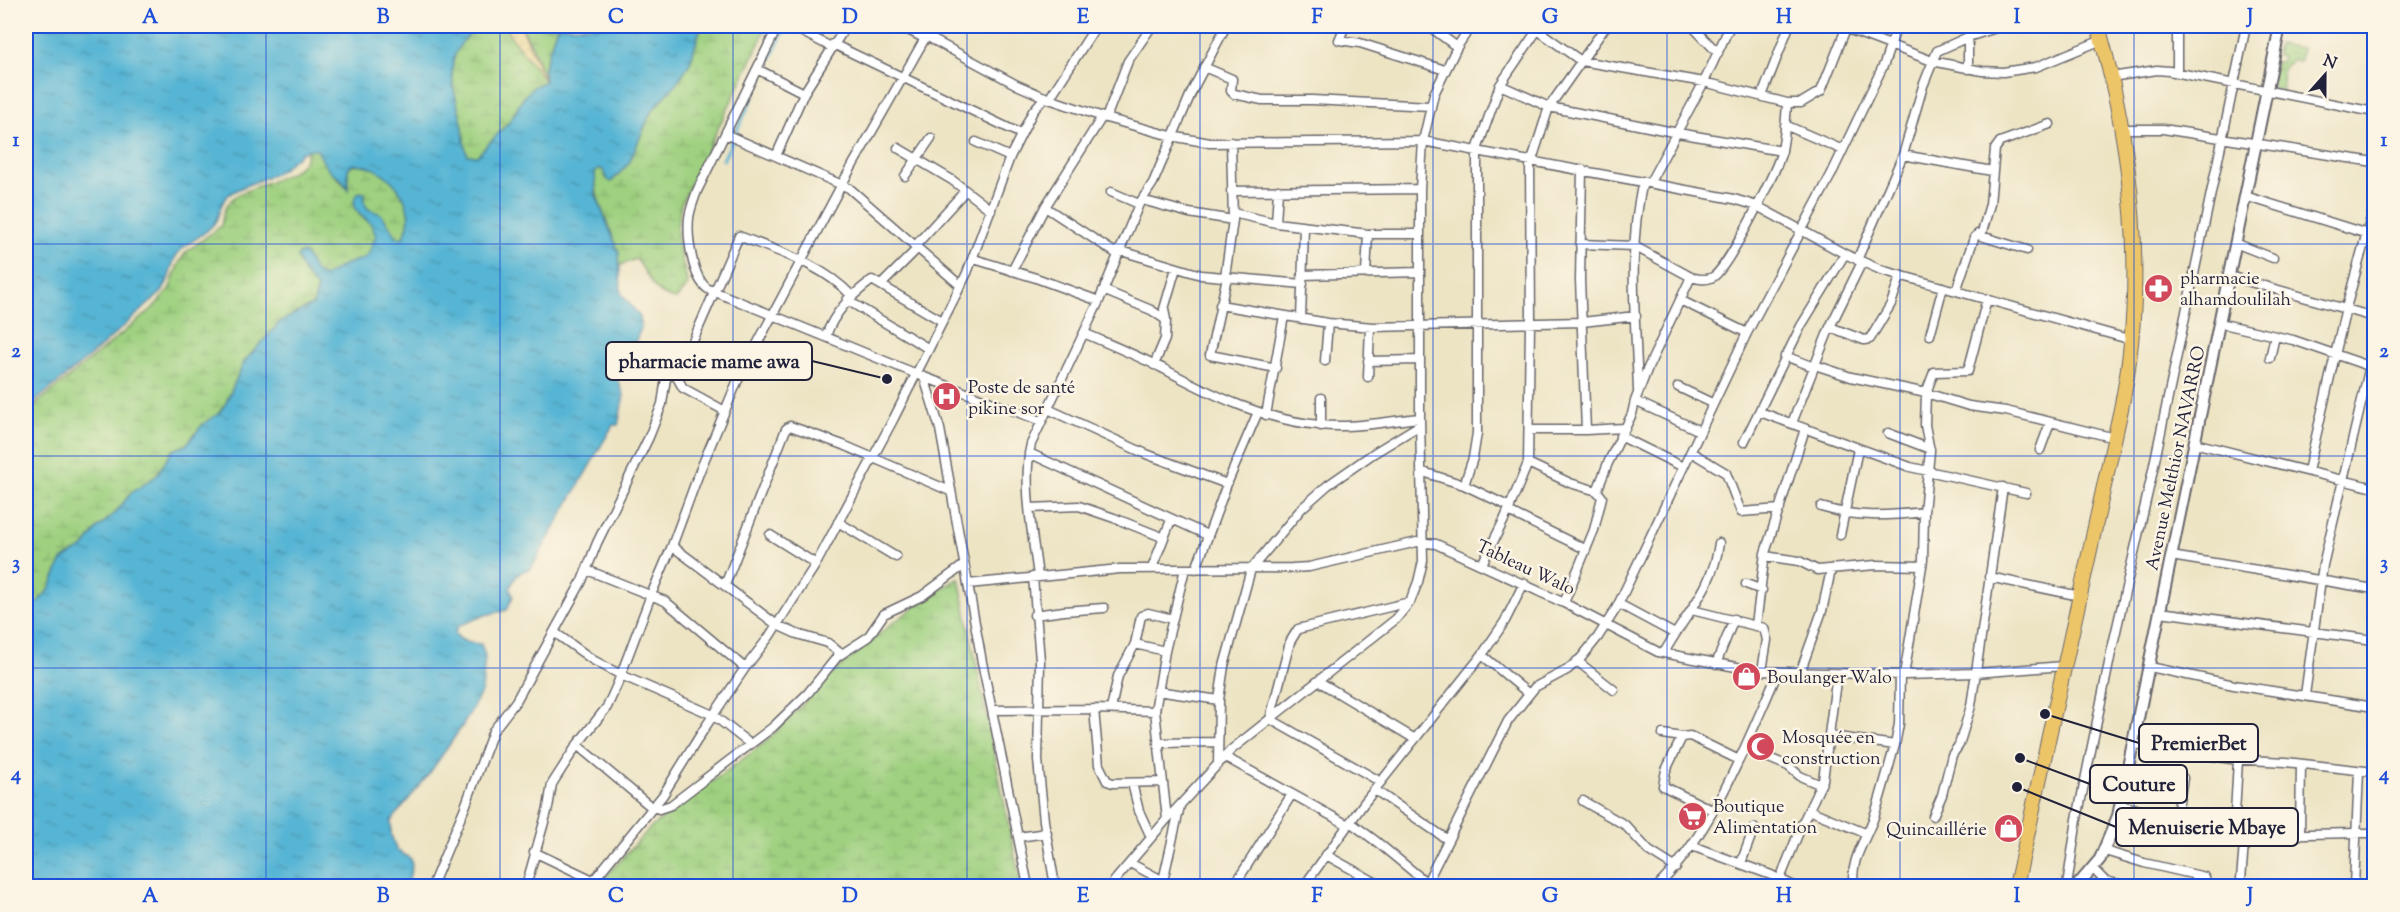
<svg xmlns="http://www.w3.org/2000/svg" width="2400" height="912" font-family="'Sorts Mill Goudy',serif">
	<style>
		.grass { fill: url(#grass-tufts); stroke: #60795d; stroke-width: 1.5 }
		.wetland { fill: url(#wetland-marsh); stroke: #60795d; stroke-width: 1.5 }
		.sand { fill: url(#sand-dots); stroke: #887e6c; stroke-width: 1.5 }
		.water { fill: url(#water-ripples); stroke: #3c6c88; stroke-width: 1.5 }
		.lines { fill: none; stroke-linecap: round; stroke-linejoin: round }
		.stream { stroke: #56b5d4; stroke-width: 3 }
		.minor-casing { stroke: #69666b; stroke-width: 11 }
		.tertiary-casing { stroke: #69666b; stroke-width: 14 }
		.trunk-casing { stroke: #69666b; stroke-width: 16 }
		.minor { stroke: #fff; stroke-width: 8 }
		.tertiary { stroke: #fff; stroke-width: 10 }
		.trunk { stroke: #edc569; stroke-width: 14 }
		.grid { fill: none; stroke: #1d4ed8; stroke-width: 1.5; stroke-opacity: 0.55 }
		.labels { text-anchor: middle; stroke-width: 5; stroke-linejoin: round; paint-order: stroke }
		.poi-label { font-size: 18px; fill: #22223b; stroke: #fcf5e5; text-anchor: start }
		.street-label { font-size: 18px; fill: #22223b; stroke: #fcf5e5 }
		.leader { fill: none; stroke: #22223b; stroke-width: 2 }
		.callout-dot { fill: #22223b; stroke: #fcf5e5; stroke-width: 2 }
		.callout { fill: #fcf5e5; stroke: #22223b; stroke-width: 2 }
		.callout-label { font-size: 20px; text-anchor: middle; font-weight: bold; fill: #22223b }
		.neatline { fill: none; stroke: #1d4ed8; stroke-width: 2 }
		.grid-label { font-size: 20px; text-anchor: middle; font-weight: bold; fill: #1d4ed8 }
	</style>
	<defs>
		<pattern id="grass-tufts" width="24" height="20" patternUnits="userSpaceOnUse" patternTransform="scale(1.5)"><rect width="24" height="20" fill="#9ed07f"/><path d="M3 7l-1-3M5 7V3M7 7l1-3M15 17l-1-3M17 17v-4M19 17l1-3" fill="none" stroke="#88b26f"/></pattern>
		<pattern id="wetland-marsh" width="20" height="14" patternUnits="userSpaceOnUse" patternTransform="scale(1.5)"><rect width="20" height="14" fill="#9ed07f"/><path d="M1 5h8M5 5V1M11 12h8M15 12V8" fill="none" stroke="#88b26f"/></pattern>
		<pattern id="sand-dots" width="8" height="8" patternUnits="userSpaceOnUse" patternTransform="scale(1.5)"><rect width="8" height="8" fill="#eeda9e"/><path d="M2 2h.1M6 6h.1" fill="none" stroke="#ccbb89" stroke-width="1.8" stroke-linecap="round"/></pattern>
		<pattern id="water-ripples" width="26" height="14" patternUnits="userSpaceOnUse" patternTransform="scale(1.5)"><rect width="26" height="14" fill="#56b5d4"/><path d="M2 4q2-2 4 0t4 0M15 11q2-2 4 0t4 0" fill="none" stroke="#4793ad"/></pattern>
	</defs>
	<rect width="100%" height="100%" fill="#fcf5e5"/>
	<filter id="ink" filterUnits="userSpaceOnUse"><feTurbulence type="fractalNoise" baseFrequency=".0167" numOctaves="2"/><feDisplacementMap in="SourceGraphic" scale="12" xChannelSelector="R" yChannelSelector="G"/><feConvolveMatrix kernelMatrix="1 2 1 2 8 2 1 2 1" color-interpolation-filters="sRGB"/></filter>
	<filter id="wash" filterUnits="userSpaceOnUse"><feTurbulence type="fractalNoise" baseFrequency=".008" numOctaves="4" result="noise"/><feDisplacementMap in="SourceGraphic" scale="24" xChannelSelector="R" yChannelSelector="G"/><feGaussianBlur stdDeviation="1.35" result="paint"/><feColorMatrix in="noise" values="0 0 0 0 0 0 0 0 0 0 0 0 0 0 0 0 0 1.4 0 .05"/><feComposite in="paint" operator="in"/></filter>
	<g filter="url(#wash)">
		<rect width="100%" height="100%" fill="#ede4c4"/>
		<path class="grass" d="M2278,44L2302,48L2300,62L2293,59L2282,70L2283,90L2272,88L2274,62H2281L2283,59L2276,54Z"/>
		<path class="wetland" d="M480,26H506L507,31L544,79L532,45L521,26H557L544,67L545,81L533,87L524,97L510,121L477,156L468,155C462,145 465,134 462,123C452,82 440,53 480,26Z
			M701,26H767L749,65L681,204L677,228V240L688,285L676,299C650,294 650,275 636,259L619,266C618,233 593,206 595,172L599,168L603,170L607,179L612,181L629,163L651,112L675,85L690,63Z
			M314,148L317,150L327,167L348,189V169L351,165C384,159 425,207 402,238L397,237L385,219L368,209L364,202L359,215L371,224L376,236L369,253L364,258L344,265L324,277L315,272L305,254L300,253L297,257L303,271L317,288L314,304L281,321L244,362L225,405L218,414L203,424L186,445L173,450L156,476L131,493L116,512L97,529L84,547L62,560L49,590L32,608L30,614L34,631L30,644L26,649V417L29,410L152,309L169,290L178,265L186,252L221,226C223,217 223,208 231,200C246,184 309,178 307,151Z
			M959,578L1021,886H597L650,828L767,741L834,672L889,626L928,597Z"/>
		<path class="sand" d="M506,26H521L545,81L507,31Z"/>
		<path class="water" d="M26,26H480C440,53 452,82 462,123C465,134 462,145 468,155L477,156L510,121L524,97L533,87L545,81L544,67L557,26H701L690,63L675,85L651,112L629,163L611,182L607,179L603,170L599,168L595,172L596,195L619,253L621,293L640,317L641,328L633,348L627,349L626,354L631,365L621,369L616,377L624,395L618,425H613L531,569C519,571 515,576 510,588L513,596L507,610L485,615L458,626L455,633C461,643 470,643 481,644L485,656L482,691L463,725L429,774L391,821V835L397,850L411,859L412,867L407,886H26V649L30,644L34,631L30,614L32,608L49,590L62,560L84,547L97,529L116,512L131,493L156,476L173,450L186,445L203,424L218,414L225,405L244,362L281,321L314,304L317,288L303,271L297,257L300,253L305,254L315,272L324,277L344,265L364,258L369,253L376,236L371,224L355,209C354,202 353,196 360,192L365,193L364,202L368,209L381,214L397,237L402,238C425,208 384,159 351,165L348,169V190L343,181L326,167L317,150C303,146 293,161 282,169C266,181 243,183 227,196C219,205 220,217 213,225C203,237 184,243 176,256C170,268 170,280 162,292L96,351L26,409Z"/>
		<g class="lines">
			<path class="stream" d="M723,160L786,26"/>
		</g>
	</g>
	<g filter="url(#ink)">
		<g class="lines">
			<defs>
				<path id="minor" d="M778,26L697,191C694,200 690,209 689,218C687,237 692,278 708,289L924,377L1041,421
					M791,26L831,47
					M900,26L924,38
					M1345,26L1339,40L1360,43L1445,70
					M1429,26L1457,47
					M1532,26L1581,61L1704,82L1787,103H1801L1821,91L1847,26
					M1692,26L1718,53
					M1840,26L1932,61L1982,71L2003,72L2036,67L2102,40
					M926,36L1017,85L1049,99L1106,118L1171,136L1210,143L1423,141L1734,199L1757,206L1845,254L1881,270L2132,340
					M1968,37V69
					M833,44L1021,134
					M1204,67L1232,79L1231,91L1234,94L1262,100H1312L1430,106
					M757,69L804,93
					M2177,72V34
					M2111,77L2157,70L2169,71L2374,112
					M1500,85L1549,107L1678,133L1782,151
					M1762,96L1789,26
					M1049,99L1096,26
					M1106,118L1128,61L1152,26
					M1785,125L1843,150
					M2122,129H2163L2374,162
					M725,134L849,188L961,286
					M976,142L1010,157
					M898,148L952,180L991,210
					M1903,155L1992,171
					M776,156L804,93L846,26
					M1530,160L1531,324
					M1532,160L1549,107L1606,26
					M1582,169L1580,280L1586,430L1624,428
					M905,176L931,138
					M1650,182L1704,82L1730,26
					M1278,190L1276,223L1368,234H1420
					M1231,191L1420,189
					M1111,192L1139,204
					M2245,196L2374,236
					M1142,200L1189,213L1233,220
					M1045,207L1117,254
					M1233,213L1276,223
					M1981,236L2027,250
					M2235,243L2273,258
					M1580,244L1634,246L1691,277C1698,279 1706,281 1713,277C1728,268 1778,169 1782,150C1785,135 1786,119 1787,103
					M915,246L965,191
					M1118,250L1201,275L1303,284
					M974,259L1036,278L1099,301
					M1857,260L1903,155L1923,86L1937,51L1968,37L2002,26
					M1012,271L1045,207L1102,117
					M1366,274L1368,234
					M1302,275L1420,272
					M2229,276L2374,317
					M1225,277L1233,220L1231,142
					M1227,277L1210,355L1276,368
					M1691,277L1647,370L1635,401L1700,431
					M881,285L918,248
					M1103,290L1151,310L1166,320L1164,309L1176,268
					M1956,291L1974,238L1978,234L1981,236L1990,204L1995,149L2000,142L2050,124
					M847,300L929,349
					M1680,300L1747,333
					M1220,305L1328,323L1373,327L1582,322L1636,316
					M1301,319L1304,227
					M2219,323L2293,340L2369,366
					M1530,324L1528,463L1570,483L1597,491L1602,497L1594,530L1564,603
					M1830,327L1864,340L1870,339L1891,304L1900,277
					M1084,333C1111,345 1138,356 1164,369C1212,395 1264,420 1319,425C1352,429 1387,421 1420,418
					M1930,335L1943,287
					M826,336C834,312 852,295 872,280L942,321
					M1785,356L1814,367
					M2270,358L2275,336
					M1325,361L1328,323
					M1368,361L1420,360
					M1154,365L1165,339L1166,320
					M1815,365L1851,377L1926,393L1969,406L2006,411L2115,438
					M678,372V379L683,388L725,411
					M924,377L940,429L982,662L1028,886
					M1368,377L1370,327
					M1678,387L1712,403
					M1638,391C1636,322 1627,249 1643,181
					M1048,409L1146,454L1227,484
					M1760,412L1910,467L2026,493
					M1266,415L1284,316
					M1792,423L1830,327L1862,262
					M1321,426V398
					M1530,430H1586
					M1888,433L1930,449
					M1620,436L1683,467
					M1744,442L1801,326L1845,254
					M2194,443L2374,488
					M2040,450L2050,423
					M1691,452L1726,473L1741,512L1780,509
					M1029,453L1207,535
					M2308,471L2346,308L2374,207
					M1423,472L1464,485L1510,507
					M1464,485L1473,458L1477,433V150L1500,85L1538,29
					M1597,491L1608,463L1632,414L1635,401
					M1821,507C1856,518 1888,516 1924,512
					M1030,508L1079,506L1114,518L1162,537
					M1508,511L1585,549
					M838,522L896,557
					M770,535L816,564
					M1840,535L1858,449
					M672,546L777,625L797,634L828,643L841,654
					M1765,556L1799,561L1817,570L1876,565L1922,566
					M2171,556L2374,589
					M1482,564L1505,518L1528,463
					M1152,568L1171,520
					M1196,569L1227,484L1258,412
					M587,570L665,601L745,668
					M1038,576C1033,538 1022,481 1031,444L1099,301L1139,204L1153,183L1192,91L1226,26
					M1033,577L1040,660L1038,760L1044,821L1055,886
					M1989,577L2080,596
					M968,584L1120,569L1292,568L1309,567L1417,542L1436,544L1564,603L1658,652L1757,671L1904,675L1976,673L2064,666
					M1746,584L1762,590
					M725,585L786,429L790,426L843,445L950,491
					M1619,604L1675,634
					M1692,610L1764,628L1767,640L1762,671
					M2160,612L2374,640
					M1034,615L1064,611L1104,608
					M1756,625L1765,553L1805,429
					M554,632L593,660L621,675L713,715L750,744
					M1165,651L1135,644L1141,616L1148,613L1173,619
					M1664,653C1684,616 1714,587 1719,543
					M1482,655L1529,694
					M1577,661L1614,690
					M1716,664L1734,619
					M2150,667L2234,685L2374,707
					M1800,673L1822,611L1831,570
					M1904,675L1923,560L1924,512L1930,451L1925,425L1926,393L1934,372L1968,371L1987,299
					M1318,681L1415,739
					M1157,691L1219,700
					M2305,695L2323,565L2374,349
					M1094,709L1099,765L1107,781L1113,783L1163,782
					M1111,709L1118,676L1135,644
					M992,710L1094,709L1155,711
					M1663,734L1682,737
					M1830,736L1895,745L1899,724L1900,675
					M1158,743L1217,742
					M2134,744L2231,759L2286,762L2374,772
					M577,745L650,806L659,809L671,805L773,727L808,693L837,657L868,637L884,614L922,596L964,565
					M1745,748L1788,766L1800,776L1821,785
					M1225,757L1348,825
					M1218,765L1219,700L1224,666L1251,569L1302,508L1328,485L1374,453L1420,425
					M1381,782L1270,719L1290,642L1298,629L1410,602
					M1132,783L1139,811L1151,837
					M1375,790L1448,840
					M1583,801L1625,825L1649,851L1676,868
					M2121,805C2159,815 2197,829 2237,833C2283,837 2328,832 2374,833
					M1712,810L1663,786L1666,770L1682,737L1690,736L1739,760
					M1809,810L1865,833
					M1933,816L1942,795L1952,755L1959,745L1971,706L2003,487
					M1167,819L1155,711L1165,651L1185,569
					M2176,820L2183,778
					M1350,822L1377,842L1427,883
					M2234,832L2238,760
					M2300,835L2301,764
					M1018,837L1047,833
					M1692,846L1771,875L1794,886
					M2105,851L2144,863L2205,877L2206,886
					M534,852L593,880
					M1326,855L1382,886
					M1130,863L1173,886
					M1741,863L1754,828
					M2093,869L2105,881L2128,886
					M1780,879L1803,822L1823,780L1837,674
					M2241,879L2245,833
					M1163,881L1180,806
					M432,886L465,807L493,731L516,701L582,581L597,543L649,437L662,404L666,378L678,372L685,359L739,236C779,252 822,264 852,296
					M526,886L548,808L552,784L577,745L607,707L617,685L651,595L672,546L699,473L737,382L842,184L932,26
					M589,886L663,795L704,729L745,668L769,637L816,564L894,418L967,273L1010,157L1033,111L1045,97
					M1110,886L1167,819L1231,750L1396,619L1410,602L1418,582L1423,561L1420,418V189L1423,141L1434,94L1457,47L1471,26
					M1234,886L1292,794
					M1304,886L1364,803L1482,655L1505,621L1524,583
					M1425,886L1508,721L1535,687L1567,670L1581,658L1598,637L1617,607L1747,333L1831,175L1884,64L1897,26
					M1658,886C1714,830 1746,744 1778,672
					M1854,886C1849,861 1866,840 1874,817C1882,793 1888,769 1895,745
					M2067,886L2077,819L2111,653L2151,479L2246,26
					M2354,886L2359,771"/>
				<path id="tertiary" d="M2077,886L2100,859L2118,816L2280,26"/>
				<path id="trunk" d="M2016,886L2121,409C2147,283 2133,149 2098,26"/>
			</defs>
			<use href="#minor" class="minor-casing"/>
			<use href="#tertiary" class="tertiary-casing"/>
			<use href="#trunk" class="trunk-casing"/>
			<use href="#minor" class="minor"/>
			<use href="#tertiary" class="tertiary"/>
			<use href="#trunk" class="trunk"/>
		</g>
	</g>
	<path class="grid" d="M266,26V886M500,26V886M733,26V886M967,26V886M1200,26V886M1433,26V886M1667,26V886M1900,26V886M2134,26V886M26,244H2374M26,456H2374M26,668H2374"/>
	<defs>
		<symbol id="pharmacy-disc" viewBox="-11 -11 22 22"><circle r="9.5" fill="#d1495b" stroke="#fcf5e5"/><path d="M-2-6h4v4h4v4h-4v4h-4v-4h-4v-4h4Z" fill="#fff"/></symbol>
		<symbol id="hospital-disc" viewBox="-11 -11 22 22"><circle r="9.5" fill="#d1495b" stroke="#fcf5e5"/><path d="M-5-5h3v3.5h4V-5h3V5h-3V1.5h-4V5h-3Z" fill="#fff"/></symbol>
		<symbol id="shop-disc" viewBox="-11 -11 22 22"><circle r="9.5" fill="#d1495b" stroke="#fcf5e5"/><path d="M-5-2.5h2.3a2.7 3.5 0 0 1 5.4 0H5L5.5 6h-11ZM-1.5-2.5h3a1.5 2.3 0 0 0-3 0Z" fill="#fff"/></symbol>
		<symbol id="mosque-disc" viewBox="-11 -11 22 22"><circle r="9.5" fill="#d1495b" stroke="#fcf5e5"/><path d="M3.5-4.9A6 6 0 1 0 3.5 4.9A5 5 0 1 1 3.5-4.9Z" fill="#fff"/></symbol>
		<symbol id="supermarket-disc" viewBox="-11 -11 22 22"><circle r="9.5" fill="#d1495b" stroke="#fcf5e5"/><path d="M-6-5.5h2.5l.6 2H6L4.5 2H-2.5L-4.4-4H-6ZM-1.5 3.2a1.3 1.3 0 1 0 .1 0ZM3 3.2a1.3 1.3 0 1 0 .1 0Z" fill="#fff"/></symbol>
	</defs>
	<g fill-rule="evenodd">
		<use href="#pharmacy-disc" x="2142" y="272" width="33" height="33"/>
		<use href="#hospital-disc" x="930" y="380" width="33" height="33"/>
		<use href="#shop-disc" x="1730" y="660" width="33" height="33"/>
		<use href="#mosque-disc" x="1744" y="730" width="33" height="33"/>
		<use href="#supermarket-disc" x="1676" y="800" width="33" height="33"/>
		<use href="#shop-disc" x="1992" y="812" width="33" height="33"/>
	</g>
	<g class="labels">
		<g class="poi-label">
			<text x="2180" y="284">pharmacie<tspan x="2180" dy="21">alhamdoulilah</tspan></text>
			<text x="968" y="393">Poste de santé<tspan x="968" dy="21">pikine sor</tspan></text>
			<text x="1767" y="683">Boulanger Walo</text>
			<text x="1782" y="743">Mosquée en<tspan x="1782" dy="21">construction</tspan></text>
			<text x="1713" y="812">Boutique<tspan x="1713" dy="21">Alimentation</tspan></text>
			<text x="1987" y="835" text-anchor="end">Quincaillérie</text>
		</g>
		<g class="street-label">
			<text transform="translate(2175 458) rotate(-78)" y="6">Avenue Melthior NAVARRO</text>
			<text transform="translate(1526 567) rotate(25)" y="6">Tableau Walo</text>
		</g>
	</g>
	<path class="leader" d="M887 379L812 361M2045 714L2139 743M2020 758L2090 784M2017 787L2116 827"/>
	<g class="callout-dot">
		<circle cx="887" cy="379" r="6"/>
		<circle cx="2045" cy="714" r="6"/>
		<circle cx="2020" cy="758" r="6"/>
		<circle cx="2017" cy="787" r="6"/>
	</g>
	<g class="callout">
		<rect x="606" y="342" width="206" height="38" rx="6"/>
		<rect x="2139" y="724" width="119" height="38" rx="6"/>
		<rect x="2090" y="765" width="97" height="38" rx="6"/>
		<rect x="2116" y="808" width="182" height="38" rx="6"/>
	</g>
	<g class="callout-label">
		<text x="709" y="368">pharmacie mame awa</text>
		<text x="2199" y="750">PremierBet</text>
		<text x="2139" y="791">Couture</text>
		<text x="2207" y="834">Menuiserie Mbaye</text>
	</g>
	<rect width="2400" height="912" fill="none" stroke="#fcf5e5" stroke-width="66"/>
	<g transform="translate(2325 75) rotate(21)" stroke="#fcf5e5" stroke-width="4.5" paint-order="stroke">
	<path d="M0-4.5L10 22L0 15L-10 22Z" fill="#22223b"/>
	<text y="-9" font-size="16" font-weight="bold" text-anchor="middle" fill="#22223b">N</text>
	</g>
	<rect x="33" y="33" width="2334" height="846" class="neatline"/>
	<g class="grid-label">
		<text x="150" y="23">A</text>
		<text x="383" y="23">B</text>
		<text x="616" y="23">C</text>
		<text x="850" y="23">D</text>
		<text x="1083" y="23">E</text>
		<text x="1317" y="23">F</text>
		<text x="1550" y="23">G</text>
		<text x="1784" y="23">H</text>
		<text x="2017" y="23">I</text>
		<text x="2250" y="23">J</text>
		<text x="16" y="146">1</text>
		<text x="2384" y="146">1</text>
		<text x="16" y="357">2</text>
		<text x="2384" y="357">2</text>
		<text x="16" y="569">3</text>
		<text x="2384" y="569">3</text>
		<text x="16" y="780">4</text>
		<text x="2384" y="780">4</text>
		<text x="150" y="902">A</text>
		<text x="383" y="902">B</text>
		<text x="616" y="902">C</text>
		<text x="850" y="902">D</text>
		<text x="1083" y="902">E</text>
		<text x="1317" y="902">F</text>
		<text x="1550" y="902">G</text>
		<text x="1784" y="902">H</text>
		<text x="2017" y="902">I</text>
		<text x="2250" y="902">J</text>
	</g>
</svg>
